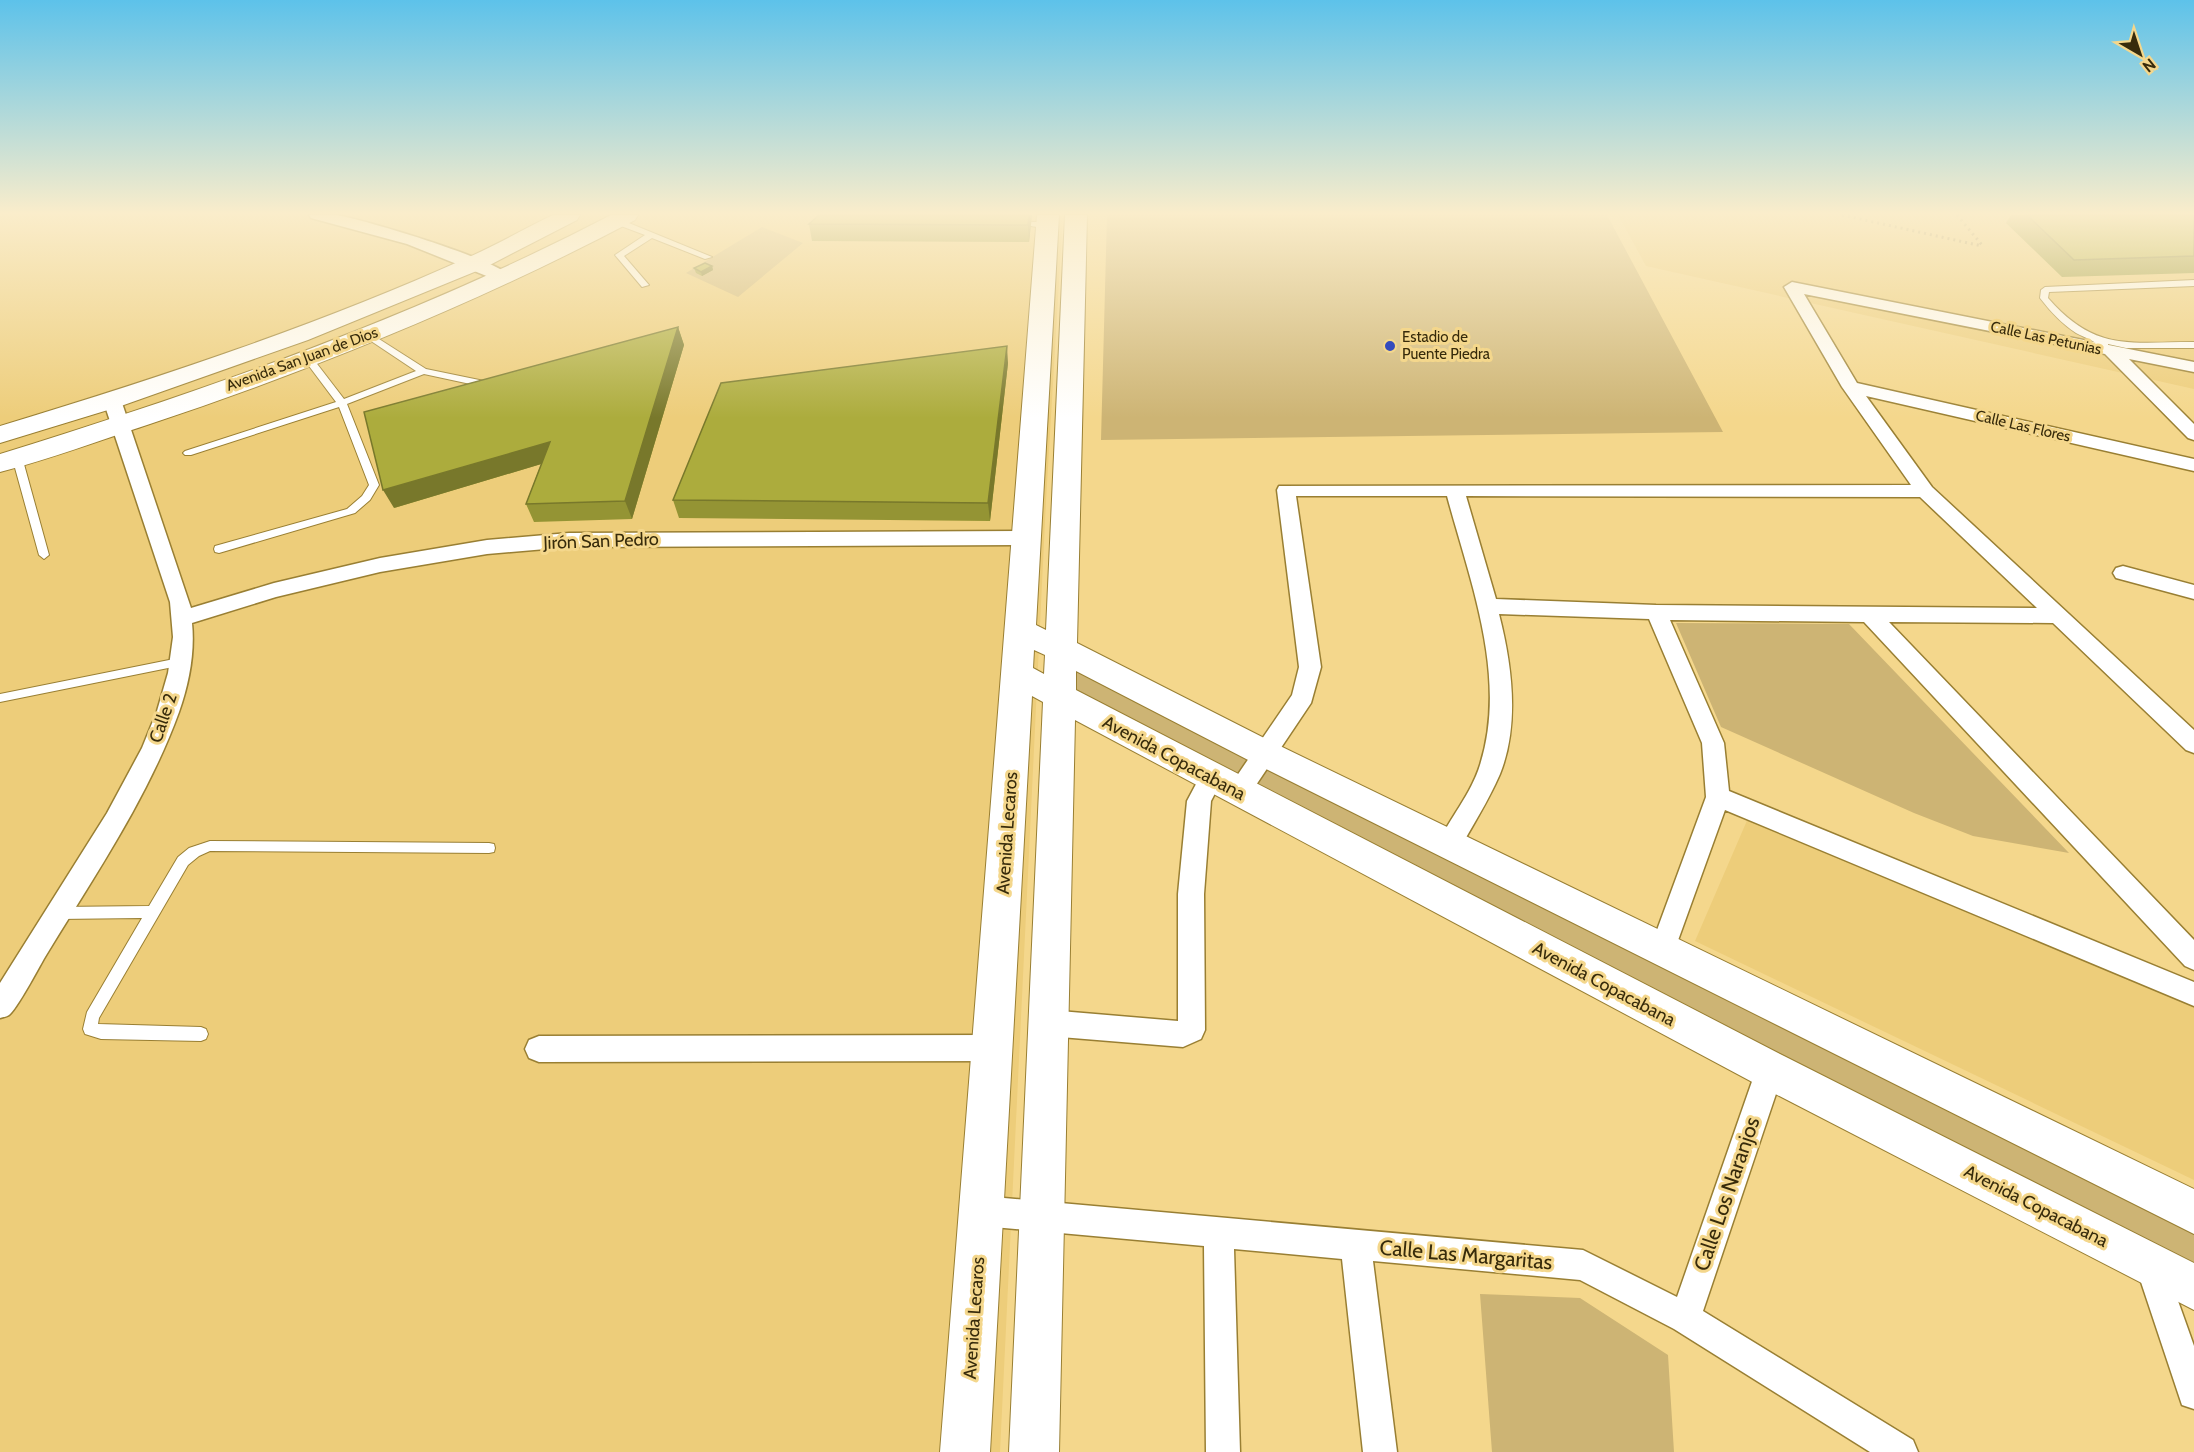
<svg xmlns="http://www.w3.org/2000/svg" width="2194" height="1452" font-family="Cabin,sans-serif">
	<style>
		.built { fill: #edcd7a }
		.green { fill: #cdb474 }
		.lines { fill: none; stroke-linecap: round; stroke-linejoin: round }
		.service-casing { stroke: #997f33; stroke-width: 2 }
		.minor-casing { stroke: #997f33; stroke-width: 3 }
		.secondary-casing { stroke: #997f33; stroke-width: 2 }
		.path { stroke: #9b864f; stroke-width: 3; stroke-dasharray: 2 4; stroke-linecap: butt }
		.service { fill: #fff; fill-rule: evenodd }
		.minor { fill: #fff; fill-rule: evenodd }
		.secondary { fill: #fff; fill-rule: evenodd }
		.wall { fill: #949434 }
		.shaded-wall { fill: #78782b }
		.building { fill: #acac3d; stroke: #78782b; stroke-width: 1.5 }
		.poi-dot { fill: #344bbd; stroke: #f4d78c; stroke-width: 2 }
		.labels { text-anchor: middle; stroke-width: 6; stroke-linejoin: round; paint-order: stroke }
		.far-poi-label { font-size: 15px; fill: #372b0b; stroke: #f4d78c; text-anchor: start }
		.far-street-label { font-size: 15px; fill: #372b0b; stroke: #f4d78c }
		.street-label { font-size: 18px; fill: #372b0b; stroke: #f4d78c }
		.near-street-label { font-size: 21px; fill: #372b0b; stroke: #f4d78c }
	</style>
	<rect width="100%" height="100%" fill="#f4d78c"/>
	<path class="built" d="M0,215H1063L1046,501L1000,1452H0Z
		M1618,215H2194V389L1646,266Z
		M1755,802L2194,993V1180L1695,941Z"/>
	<path class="green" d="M1107,215H1607L1723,432L1101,440Z
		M762,227L803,243L738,297L686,273Z
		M1676,623L1849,624L2069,853L1973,836L1914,813L1721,727Z
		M1064,654L1258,755L1235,786L1064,693Z
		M1266,760L2194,1227V1274L1246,790Z
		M1480,1294L1580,1298L1668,1355L1674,1452H1492Z"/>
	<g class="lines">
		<defs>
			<path id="service" d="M613,219H619L712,257L705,259L652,238L624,256L649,285L642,287L615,255L645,235L613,223Z
				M1028,222H1048L1052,224C1047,228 1032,228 1027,224Z
				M2194,280V286L2049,292L2048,298C2095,352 2129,342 2194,342V348H2126L2108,344V348H2102C2094,340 2085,338 2076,333C2062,324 2050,311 2040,298L2041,290L2045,287Z
				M368,332L426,369L489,382L494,385L489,388L424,374L347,404L379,485L370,500L355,513L219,553L215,552L214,549L215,546L347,509L362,496L369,485L339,407L191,455H185L183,453L185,451L336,402L303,358L305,356H311L344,399L416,371L365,337L364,335Z
				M17,454L22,457L49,555L44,559L39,555L12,457Z
				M179,658L185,662L183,665L0,702V694Z
				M210,841L489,843L494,844L495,848L494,852L489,853L210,851L199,856L188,865L99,1018L98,1024L201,1027L206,1029L208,1034L206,1039L201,1041L101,1039L85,1034L83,1029L87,1012L142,918L58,919L53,917L51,913L53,909L58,907L149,906L178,857L189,848Z"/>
			<path id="minor" d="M309,215C318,215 327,214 336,215C363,219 499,260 513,278L505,283L499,281L407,244L311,218Z
				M1792,282L2194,362V372L2129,359L2194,424V440L2188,438L2105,354L1804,294L1857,383L2194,459V471L1866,396L1932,487L2194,730V753L2186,750L2053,623L1889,622L2194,940V970L2185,966L1864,622L1670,620L1724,743L1729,791L2194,982V1006L1725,810L1672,957L1663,961L1654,957L1650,949L1706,797L1702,743L1649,619L1499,614C1512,665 1520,724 1500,774C1488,802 1472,826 1458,852L1449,855L1440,852L1437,845C1450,818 1471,794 1480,765C1508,677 1470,581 1447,496H1296L1321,667L1311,703L1246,800L1238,803L1230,800L1226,793L1230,786L1292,695L1299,667L1277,490L1279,486L1911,485L1842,387L1784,287ZM1466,496L1920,497L2037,608L1656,605L1496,599Z
				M112,395L121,400L191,608L274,583L380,558L487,540L569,533L1027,531L1034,533L1037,538L1034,543L1027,545L569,547L487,554L380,572L276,597L192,623C195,652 189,684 179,712C147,800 93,878 45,957C38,969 17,1009 9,1015C6,1017 3,1017 0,1018V983L107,813L142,748L157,711L168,673L173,637L170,602L103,400Z
				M2123,566L2194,585V599L2116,578L2113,573L2116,568Z
				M1211,769L1219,771L1223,778L1211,801L1204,894L1205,1030L1201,1039L1183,1047L1048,1036L1038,1032L1035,1023L1038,1014L1048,1010L1178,1021V894L1187,801L1203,771Z
				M992,1035L1002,1039L1006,1048L1002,1057L992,1061L539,1062L529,1058L525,1049L529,1040L539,1036Z
				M1770,1057L1780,1061L1784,1070L1703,1311L1913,1440L1918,1452H1870L1674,1329L1580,1280L1373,1261L1397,1452H1363L1342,1259L1234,1249L1240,1452H1206L1204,1246L982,1226L971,1222L967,1211L971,1200L982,1196L1583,1250L1677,1297L1756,1070L1760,1061Z
				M2150,1249L2161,1253L2194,1346V1409L2182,1405L2135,1264L2139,1253Z"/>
			<path id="secondary" d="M553,215H580L577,220L484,268L308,340L121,406L0,443V426C158,378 316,326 467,258C496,245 524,229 553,215Z
				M611,215H638L635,220C478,303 315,369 147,425C98,441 50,459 0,472V454C210,389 415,317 611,215Z
				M1037,215H1059L1036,625L1046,630L1065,215H1087L1077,643L1276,744L2194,1189V1234L1252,762L1076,671V690L1784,1056L2194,1263V1310L1756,1084L1075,720L1059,1452H1009L1043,702L1032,696L990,1452H940ZM1034,650L1045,655L1044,674L1033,668Z"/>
		</defs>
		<use href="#service" class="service-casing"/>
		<use href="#minor" class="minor-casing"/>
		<use href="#secondary" class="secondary-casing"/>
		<path class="path" d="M1842,215L1982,246
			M1957,215L1982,245"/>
		<use href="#service" class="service"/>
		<use href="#minor" class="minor"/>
		<use href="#secondary" class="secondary"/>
	</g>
	<path class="wall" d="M1032,215L1029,242L812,241L809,224Z
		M2011,215H2194V273L2062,277L2006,223Z
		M712,266L713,270L702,276L696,273L694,268Z
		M678,327L684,345L632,519L534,522L526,504L541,464L394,508Z
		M1008,363L990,521L679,518L673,500Z"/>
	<path class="shaded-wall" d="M1029,215H1032L1029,242L1028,225Z
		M712,266L713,270L702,276L701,272Z
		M678,327L684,345L632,519L625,501Z
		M1007,346L1008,363L990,521L988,503Z
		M550,442L558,459L394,508L383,490Z"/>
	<path class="building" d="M819,215H1029L1028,225L809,224Z
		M2027,215H2194V256L2074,260Z
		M705,263L712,266L701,272L694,268Z
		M678,327L625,501L526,504L550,442L383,490L364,412Z
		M1007,346L988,503L673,500L721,383Z"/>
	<linearGradient id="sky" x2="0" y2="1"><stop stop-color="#5dc2ea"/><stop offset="0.51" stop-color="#faedcb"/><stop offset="1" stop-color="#faedcb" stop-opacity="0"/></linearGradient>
	<rect width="2194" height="418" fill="url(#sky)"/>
	<circle class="poi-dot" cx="1390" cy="346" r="6"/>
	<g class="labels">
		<g class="far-poi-label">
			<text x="1402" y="342">Estadio de<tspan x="1402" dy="17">Puente Piedra</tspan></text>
		</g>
		<g class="far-street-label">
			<text transform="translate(2046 338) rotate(12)" y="5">Calle Las Petunias</text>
			<text transform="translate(302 359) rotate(-20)" y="5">Avenida San Juan de Dios</text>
			<text transform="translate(2023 426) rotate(13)" y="5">Calle Las Flores</text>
		</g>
		<g class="street-label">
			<text transform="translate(601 541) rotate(-2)" y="6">Jirón San Pedro</text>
			<text transform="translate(163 718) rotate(-71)" y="6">Calle 2</text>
			<text transform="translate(1174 758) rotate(28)" y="6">Avenida Copacabana</text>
			<text transform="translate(1007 833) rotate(-86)" y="6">Avenida Lecaros</text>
			<text transform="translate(1604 984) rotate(28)" y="6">Avenida Copacabana</text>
			<text transform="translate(2036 1206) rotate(27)" y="6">Avenida Copacabana</text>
			<text transform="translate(974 1318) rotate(-86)" y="6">Avenida Lecaros</text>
		</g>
		<g class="near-street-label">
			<text transform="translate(1727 1194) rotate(-71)" y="7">Calle Los Naranjos</text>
			<text transform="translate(1466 1255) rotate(5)" y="7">Calle Las Margaritas</text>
		</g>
	</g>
	<g transform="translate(2140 54) rotate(141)" stroke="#f4d78c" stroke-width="4.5" paint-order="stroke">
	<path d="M0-4.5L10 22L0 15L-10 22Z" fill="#372b0b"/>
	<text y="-9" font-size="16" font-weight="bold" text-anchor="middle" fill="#372b0b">N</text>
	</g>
</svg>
